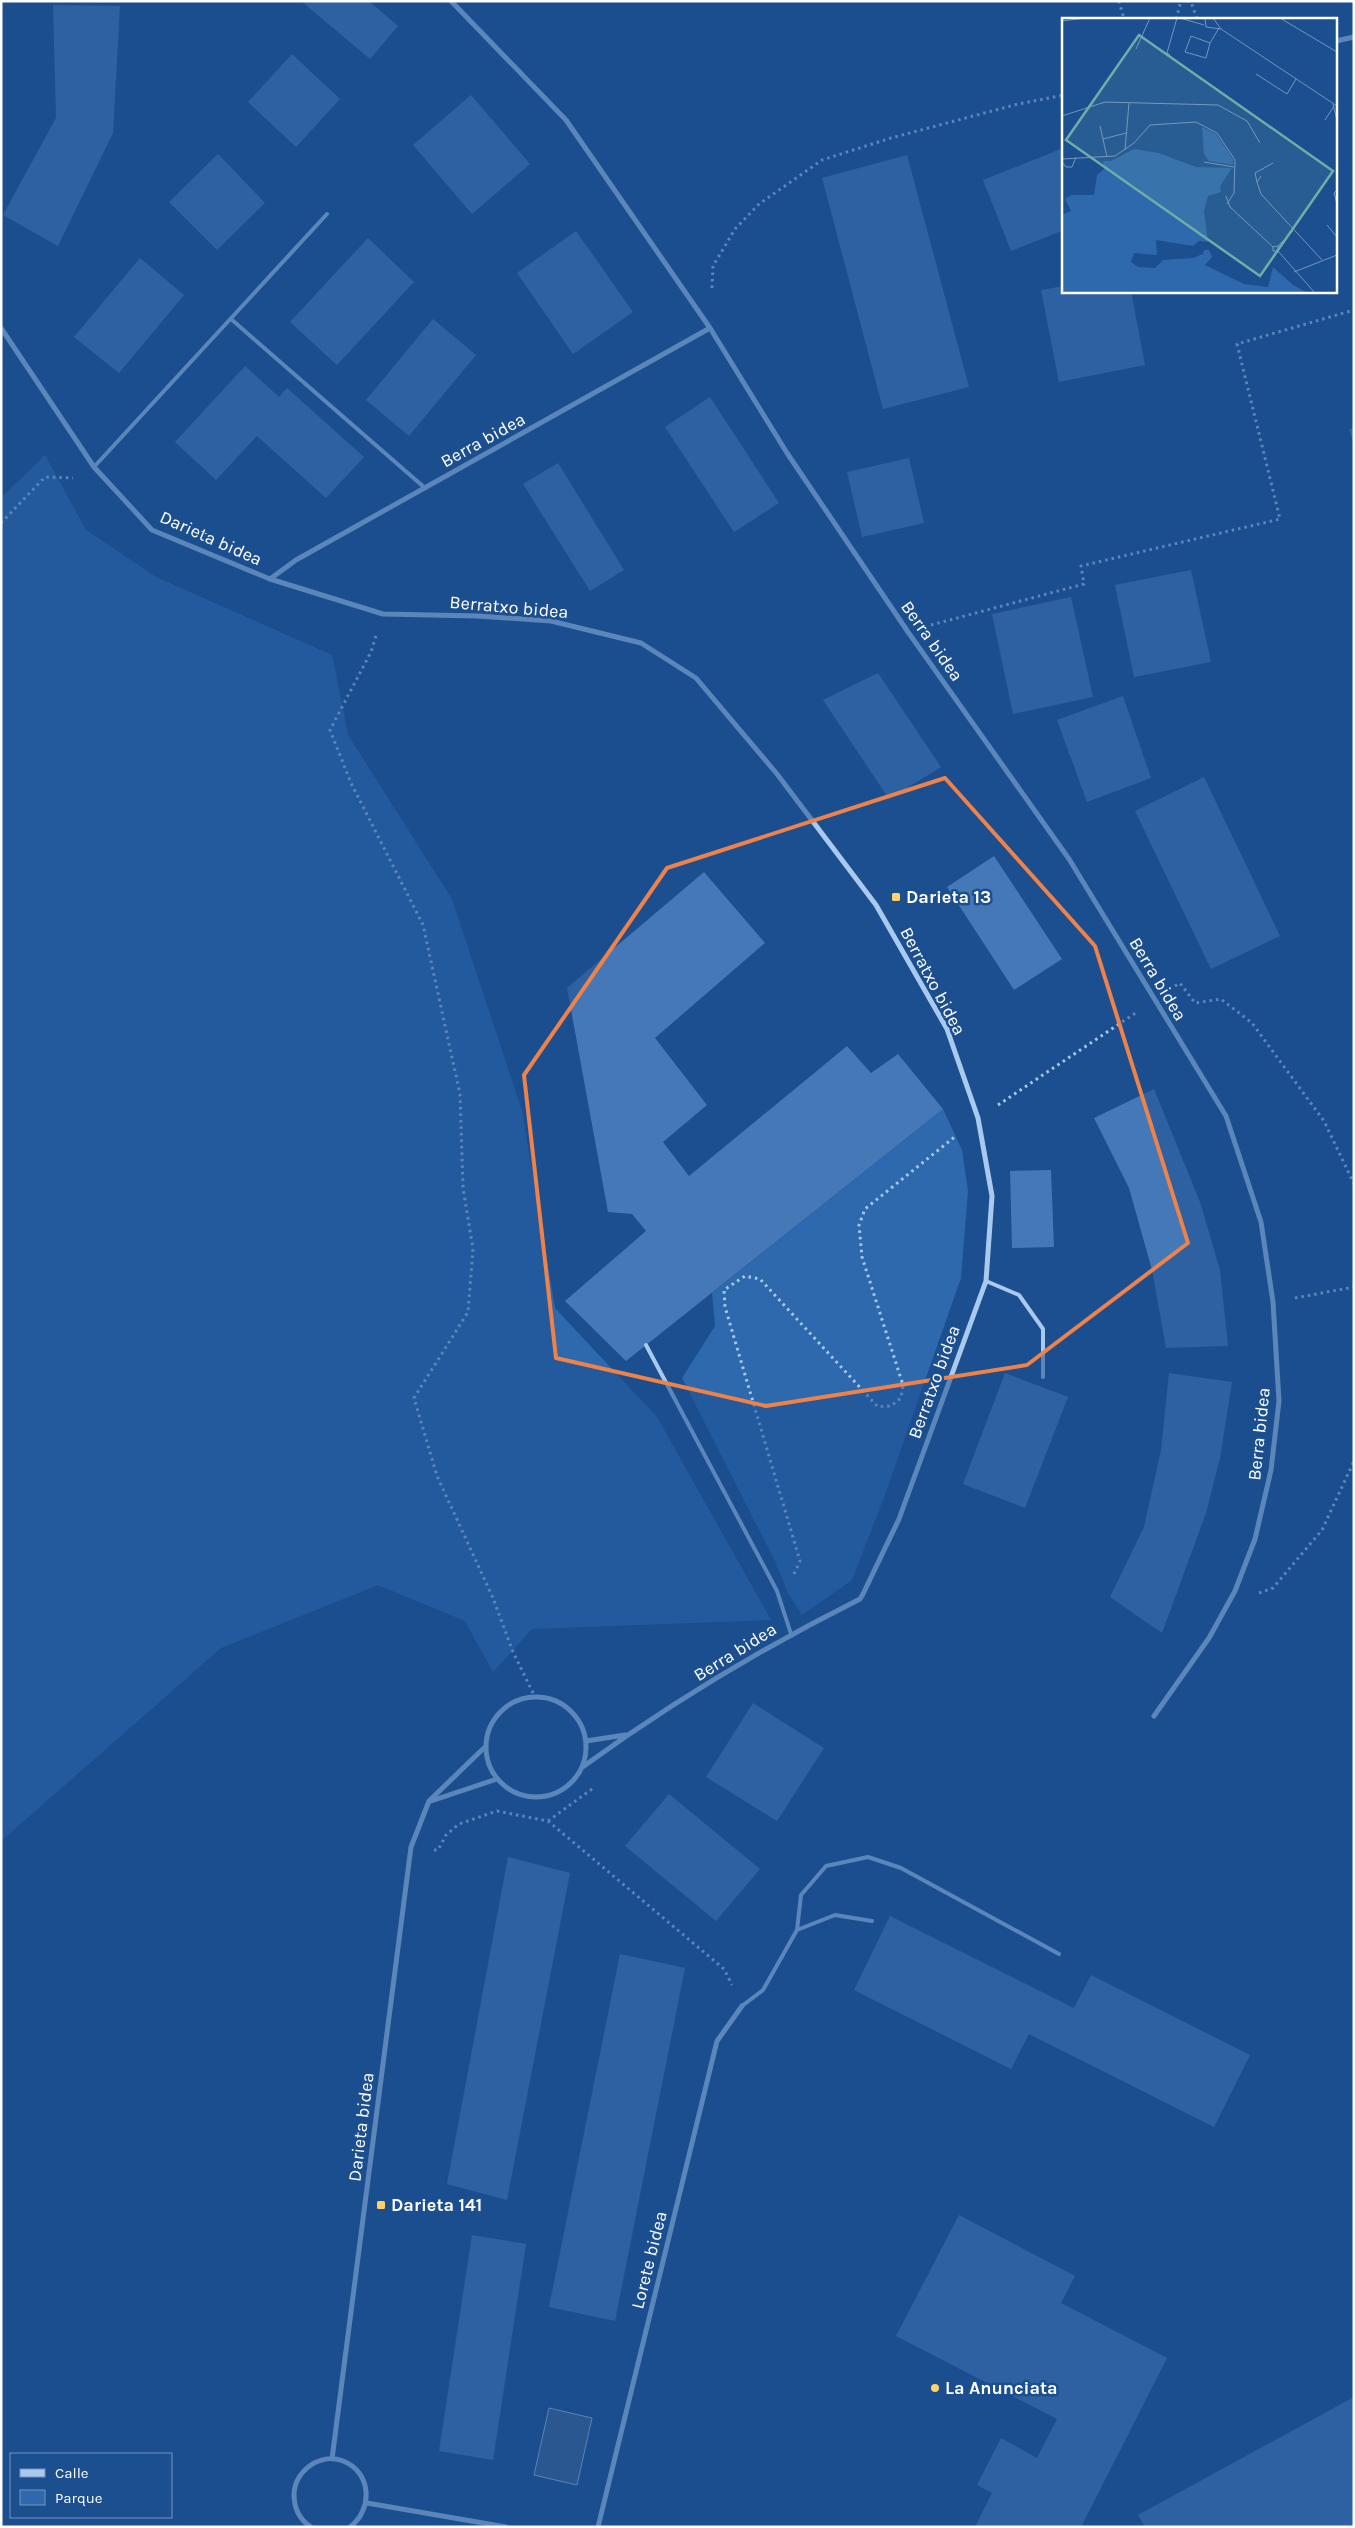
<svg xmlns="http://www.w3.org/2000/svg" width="1355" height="2528" font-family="Karla,sans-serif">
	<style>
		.green { fill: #2e69ad }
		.water { fill: #3c6290; stroke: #9cc4f0 }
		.building { fill: #4478b7 }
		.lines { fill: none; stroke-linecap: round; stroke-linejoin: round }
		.path { stroke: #a9c9ee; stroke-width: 3; stroke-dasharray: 2.5 4; stroke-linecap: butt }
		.service { stroke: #a9c9ee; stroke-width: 4 }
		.minor { stroke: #a9c9ee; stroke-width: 5 }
		.marked { fill: none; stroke: #ee8249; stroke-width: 4; stroke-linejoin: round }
		.poi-dot { fill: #ffd166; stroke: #1b4f8f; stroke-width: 2 }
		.labels { text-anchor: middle; stroke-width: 5; stroke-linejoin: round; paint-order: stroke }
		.street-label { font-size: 18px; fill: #fff; stroke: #1b4f8f }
		.poi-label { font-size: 18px; font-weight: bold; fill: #fff; stroke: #1b4f8f; text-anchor: start }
		.inset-road { fill: none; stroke: #7695bc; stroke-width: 1 }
		.view { fill: #6fada8; fill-opacity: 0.15; stroke: #6fada8; stroke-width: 2.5 }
		.inset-edge { fill: none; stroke: #fff; stroke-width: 2.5 }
	</style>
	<rect width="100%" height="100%" fill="#1b4f8f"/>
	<path class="green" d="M45,455L86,530L156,577L332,655L348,735L452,899L522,1111L555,1308L657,1417L771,1620L532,1629L493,1672L465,1621L378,1585L221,1648L1,1841V498Z
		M943,1109L962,1150L968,1191L961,1278L884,1497L852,1580L802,1615L788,1593L775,1561L682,1378L715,1326L712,1293Z"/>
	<path class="water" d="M549,2408L592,2418L577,2485L534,2475Z"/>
	<path class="building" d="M301,1H369L398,26L370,59Z
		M53,5L120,6L113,133L58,246L3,215L56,118Z
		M292,54L340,99L296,147L248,102Z
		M471,95L530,164L472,214L413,145Z
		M1061,149L1064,154V230L1011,251L983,180Z
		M218,154L265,203L217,250L169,202Z
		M907,155L969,387L883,409L822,178Z
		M576,231L633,312L573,354L517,273Z
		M368,238L414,282L337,365L290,322Z
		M140,258L184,295L119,373L74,337Z
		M1064,286V291H1131L1145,365L1059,382L1041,290Z
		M433,319L476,355L409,436L366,400Z
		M245,366L279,397L287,388L364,457L326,498L257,436L216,480L175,442Z
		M710,397L779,503L734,532L665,427Z
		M1354,428V443H1353L1349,429Z
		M909,458L924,523L862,537L847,472Z
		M558,463L624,570L590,591L523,484Z
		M1191,570L1211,662L1134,677L1115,585Z
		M1071,597L1093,697L1013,714L992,614Z
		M878,673L941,767L889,799L823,700Z
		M1123,696L1151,778L1087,802L1057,720Z
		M1204,777L1280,936L1211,969L1135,811Z
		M994,856L1062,959L1014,990L947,887Z
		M704,872L765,943L655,1038L707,1105L663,1142L689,1176L847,1046L871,1073L898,1054L943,1109L626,1361L565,1301L646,1231L632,1214L608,1212L567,988Z
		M1154,1089L1200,1202L1220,1270L1228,1346L1166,1348L1152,1270L1129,1188L1094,1118Z
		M1051,1170L1054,1247L1012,1248L1010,1171Z
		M1005,1373L1068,1397L1025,1508L963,1484Z
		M1169,1373L1232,1382L1220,1458L1206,1513L1162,1633L1110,1597L1144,1527L1161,1450Z
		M753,1703L824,1748L777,1821L706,1777Z
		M669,1794L760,1869L716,1921L625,1846Z
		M508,1857L570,1873L507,2200L447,2184Z
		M890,1916L1074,2008L1091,1975L1250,2055L1214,2127L1029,2034L1011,2069L854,1990Z
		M620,1954L685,1968L615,2321L549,2307Z
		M959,2215L1075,2276L1061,2303L1167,2358L1081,2527H975L992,2493L977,2485L1001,2438L1037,2458L1057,2419L896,2336Z
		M472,2235L526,2244L493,2460L439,2451Z
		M1354,2397V2527H1145L1138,2515Z"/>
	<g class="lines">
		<path class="path" d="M1119,1L1124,19
			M1187,1L1191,2L1197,19
			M1176,19L1181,1
			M712,288L713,266L735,229L759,204L822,160L891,138L1018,104L1064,95
			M1,523L45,477L73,478
			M931,625L1084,584L1081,566L1280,519L1237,344L1354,310
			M376,636L371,652L330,730L351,783L423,925L460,1094L463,1188L473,1249L468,1312L414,1398L437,1476L493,1598L513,1652L535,1697
			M1175,986L1180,983L1195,1003L1221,999L1252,1023L1324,1121L1354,1184
			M998,1105L1137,1012
			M1295,1298L1354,1287
			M794,1574L800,1561L725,1307L724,1290L745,1276L760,1279L878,1407L891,1406L901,1398L903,1385L862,1257L859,1225L865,1209L957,1135
			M1259,1593L1273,1588L1322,1530L1354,1461
			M548,1821L592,1789
			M434,1850H438L446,1835L459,1824L497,1811L548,1821L724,1969L732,1985"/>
		<path class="service" d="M231,319L425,488
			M94,467L327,214
			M986,1281L1019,1295L1043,1329V1377
			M646,1345L777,1591L791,1634
			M797,1930L801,1895L826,1866L868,1857L901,1868L1059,1954
			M742,2006L763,1990L797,1930L835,1915L872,1921"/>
		<path class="minor" d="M451,1L566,120L710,328L787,453L908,632L1069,859L1226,1116L1261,1222L1273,1302L1279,1401L1271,1470L1255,1539L1235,1591L1209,1638L1154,1716
			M1336,41L1354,37
			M1,328L94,467L152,530L270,579L383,614L478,616L551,621L641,643L696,678L777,774L876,905L947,1029L978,1118L992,1196L986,1281L899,1519L863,1594L860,1599C764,1647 671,1703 584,1766
			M270,579L296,560L710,328
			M486 1747a50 50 0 1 1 100 0a50 50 0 1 1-100 0Z
			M586,1741L625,1735
			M431,1801L497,1779
			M332,2459L411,1847L429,1801L486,1746
			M367,2503L506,2527
			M311,2527C300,2520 294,2508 294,2494C295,2471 320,2452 343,2461C372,2472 373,2510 350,2527
			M598,2527L717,2041L742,2006"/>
	</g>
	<path d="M0 0H1355V2528H0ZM945,778L1095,946L1188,1243L1027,1365L766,1406L556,1358L524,1075L667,868Z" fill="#1b4f8f" fill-opacity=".55" fill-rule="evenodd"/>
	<path class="marked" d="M945,778L1095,946L1188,1243L1027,1365L766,1406L556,1358L524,1075L667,868Z"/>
	<g class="poi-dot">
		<rect x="891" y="892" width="10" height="10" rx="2.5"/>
		<rect x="376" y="2200" width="10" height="10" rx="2.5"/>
		<circle cx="935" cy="2388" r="5"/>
	</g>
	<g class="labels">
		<g class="street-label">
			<text transform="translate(483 440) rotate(-29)" y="6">Berra bidea</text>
			<text transform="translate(211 538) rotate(24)" y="6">Darieta bidea</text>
			<text transform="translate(509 607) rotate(5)" y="6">Berratxo bidea</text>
			<text transform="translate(932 641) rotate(55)" y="6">Berra bidea</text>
			<text transform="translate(1158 979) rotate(59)" y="6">Berra bidea</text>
			<text transform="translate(933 981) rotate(62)" y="6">Berratxo bidea</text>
			<text transform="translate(934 1382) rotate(-70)" y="6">Berratxo bidea</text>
			<text transform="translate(1259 1434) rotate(-84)" y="6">Berra bidea</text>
			<text transform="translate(735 1652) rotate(-32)" y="6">Berra bidea</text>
			<text transform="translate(361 2127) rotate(-83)" y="6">Darieta bidea</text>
			<text transform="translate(649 2260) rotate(-76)" y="6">Lorete bidea</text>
		</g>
		<g class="poi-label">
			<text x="906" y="903">Darieta 13</text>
			<text x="391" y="2211">Darieta 141</text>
			<text x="945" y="2394">La Anunciata</text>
		</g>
	</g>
	<g transform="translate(1062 18)">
		<rect width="275" height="275" fill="#1b4f8f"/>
		<path d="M140,109L154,116L171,141V147L147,143L142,136ZM72,131L97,135L134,149L170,150L158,168L159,174L146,178L142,193L146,224L137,223L131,228L94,222L95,237L72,235L69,244L76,249L93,250L101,242L131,240L141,236L142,232H147L150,239L143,247L182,266L206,269L211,249L231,267L246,275H0V197L9,193L3,181L9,177H32L35,157L42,151L41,143H49Z" fill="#2e69ad"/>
		<path class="inset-road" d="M118,0L142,7M143,0L144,9L159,11M151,0L159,11L275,88M218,0L275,34M0,3L23,0M129,18L148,25L144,40L123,34ZM148,25L157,10M74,31L88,0M108,37L105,35L115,0M194,56L225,76L234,61M271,86L275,102M0,98L43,84L156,87L185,103L198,125M263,102L272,88M38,108L45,139M41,121L64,115M63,132L67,85M0,141L53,138L72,125L88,107L134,104L155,115L173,142L172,175L165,186M0,144L4,149H10L14,139M142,144L172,149M199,158L195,164L199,176L260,242M195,164L193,155L211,145M275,172L272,175L275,186M164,178L168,189L211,229V233H216V228L211,229M265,207L275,219M216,228L231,213M216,233L253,275M232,254L275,237"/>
		<path class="view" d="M77,17L271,153L198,258L4,122Z"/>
		<rect width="275" height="275" class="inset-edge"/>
	</g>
	<rect width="1355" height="2528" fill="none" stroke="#ffffff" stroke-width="5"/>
	<rect x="10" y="2453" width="162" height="65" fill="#1b4f8f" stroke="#7695bc"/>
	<rect x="20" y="2469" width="25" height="8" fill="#a9c9ee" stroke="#7695bc"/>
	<text x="55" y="2478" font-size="15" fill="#ffffff">Calle</text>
	<rect x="20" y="2490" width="25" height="15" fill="#2e69ad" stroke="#7695bc"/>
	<text x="55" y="2503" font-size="15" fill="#ffffff">Parque</text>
</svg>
